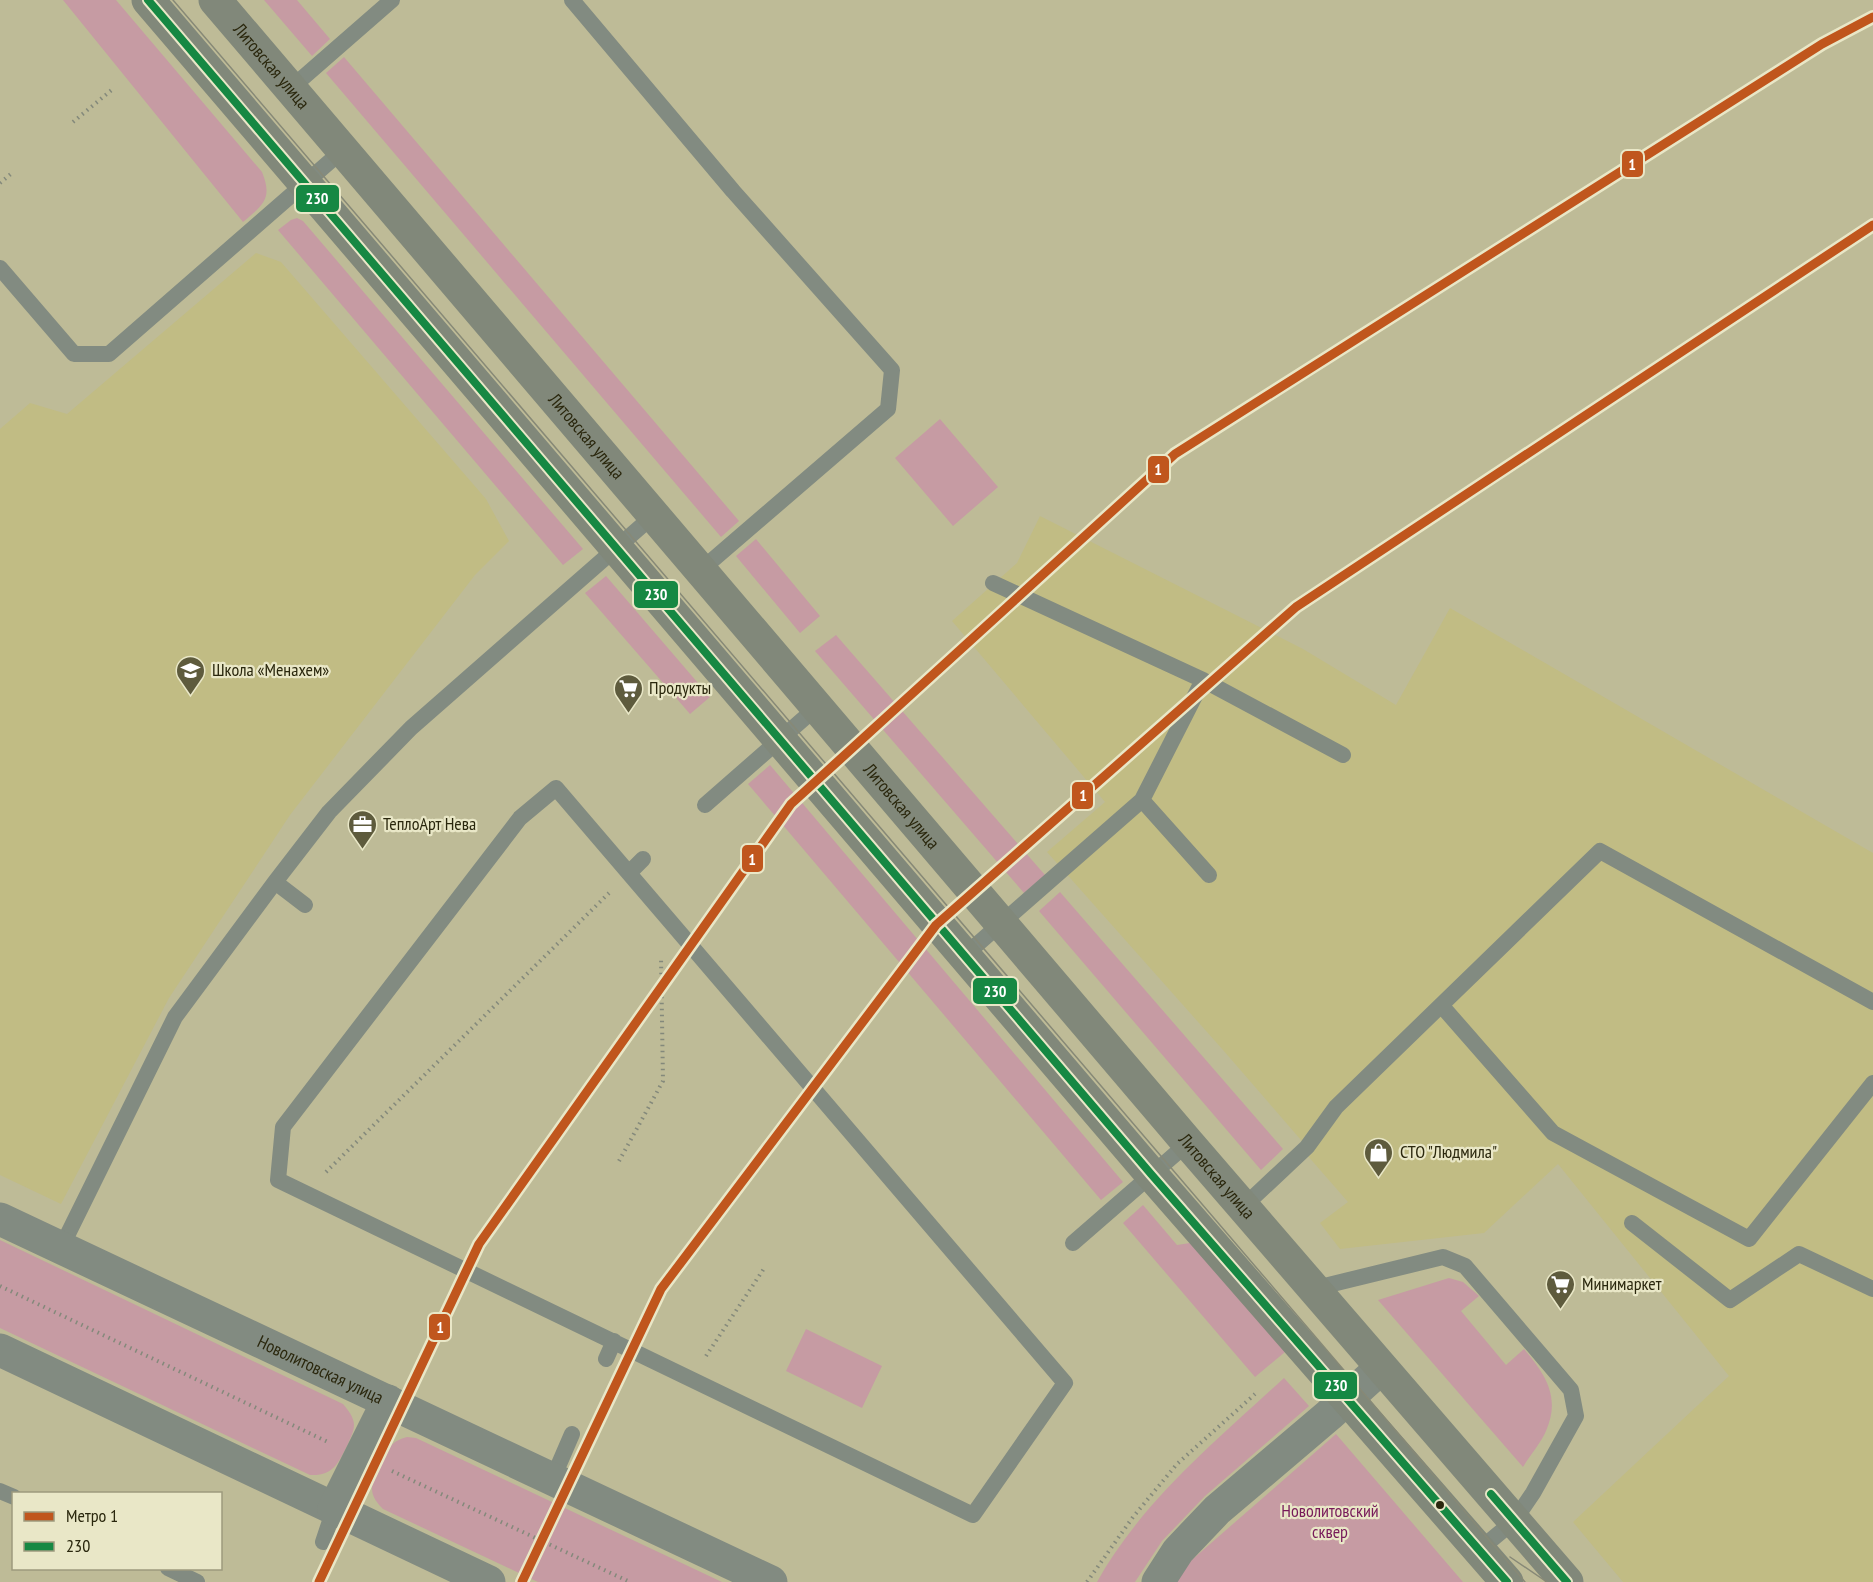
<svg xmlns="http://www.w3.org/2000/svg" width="1873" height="1582" font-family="'PT Sans Narrow',sans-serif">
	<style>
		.built { fill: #c1bc84 }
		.green { fill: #c69ba3 }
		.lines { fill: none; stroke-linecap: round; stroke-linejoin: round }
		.path { stroke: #84897b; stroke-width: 4; stroke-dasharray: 1.5 4.5; stroke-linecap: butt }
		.lane { stroke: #828b81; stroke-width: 16 }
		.street { stroke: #828b81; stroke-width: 33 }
		.secondary { stroke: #81887a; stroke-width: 33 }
		.tram { stroke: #878977; stroke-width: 1.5 }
		.bus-1-casing { stroke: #e9e7c7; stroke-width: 12 }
		.bus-1 { stroke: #168843; stroke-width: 8 }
		.metro-1-casing { stroke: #e9e7c7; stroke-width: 14 }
		.metro-1 { stroke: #c0561d; stroke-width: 9 }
		.bus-dot { fill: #2a270d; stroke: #e9e7c7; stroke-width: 2 }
		.labels { text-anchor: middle; stroke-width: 4.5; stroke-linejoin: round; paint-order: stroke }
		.street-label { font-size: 18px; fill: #2a270d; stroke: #e9e7c7 }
		.poi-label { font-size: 18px; fill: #2a270d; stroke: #e9e7c7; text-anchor: start }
		.park-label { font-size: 18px; fill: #771a59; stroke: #e9e7c7 }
		.line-badge { stroke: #e9e7c7; stroke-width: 2 }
		.badge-label { font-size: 16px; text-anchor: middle; font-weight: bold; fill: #fff }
	</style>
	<rect width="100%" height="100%" fill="#bebb97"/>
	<path class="built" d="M256,253L281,262L486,499L509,541L475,575L290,815L169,998L61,1204L0,1175V429L30,403L67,414Z
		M1040,516L1303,649L1396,705L1450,608L1873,853V1582H1623L1573,1522L1729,1376L1558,1164L1484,1233L1340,1249L1320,1223L1348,1202L1307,1155V1147L1223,1050L1047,852L1105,802L952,621L1017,563Z"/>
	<path class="green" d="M63,0H116L262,172C273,199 263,205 243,222Z
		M264,0H297L330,39L312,56Z
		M344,57L739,521L721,537L326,73Z
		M297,218L303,221L583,549L563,565L278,230L291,220Z
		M940,419L998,487L953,526L895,458Z
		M756,539L820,616L800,633L736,556Z
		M606,576L710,697L690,714L585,593Z
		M836,635L1045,875L1024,893L815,651Z
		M770,765L1123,1182L1101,1200L748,784Z
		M1060,892L1283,1149L1261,1170L1039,911Z
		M1143,1205L1177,1245L1190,1243L1285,1352L1255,1377L1123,1223Z
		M0,1240L343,1404C348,1410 354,1417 354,1425C354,1432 350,1438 348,1444C338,1463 334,1476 310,1475L0,1328Z
		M1449,1278L1463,1282L1479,1296L1461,1311L1506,1365L1524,1349C1545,1374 1561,1397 1546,1431C1541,1443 1530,1455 1523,1467L1378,1300Z
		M806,1329L882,1366L862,1408L786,1371Z
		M1284,1378L1309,1406L1205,1496L1162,1541L1135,1582H1097C1142,1501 1217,1440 1284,1378Z
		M1336,1434L1463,1582H1173L1178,1572Z
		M407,1437L416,1438L722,1582H538L383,1509C378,1504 372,1497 372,1489C372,1480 385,1452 391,1446C395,1441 400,1439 407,1437Z"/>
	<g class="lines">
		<path class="path" d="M73,122L114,88
			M0,183L12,173
			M619,1161L663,1081L661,957
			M326,1172L609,893
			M0,1286L328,1442
			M706,1356L765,1267
			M392,1471L630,1582
			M1087,1582L1133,1517L1177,1464L1255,1394"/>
		<path class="lane" d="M572,0L733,191L892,370L888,409L701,570
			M290,89L392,0
			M0,268L74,354H109L343,150
			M993,583L1203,680L1343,755
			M556,788L1065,1383L973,1515L278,1180L283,1127L520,818Z
			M1142,800L1209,875
			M705,805L817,707
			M629,873L643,859
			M275,882L305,905
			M965,955L1142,800L1203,680
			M1441,1005L1553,1133L1749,1239L1873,1083
			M1243,1207L1307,1147L1336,1107L1600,851L1873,1002
			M1632,1223L1730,1300L1799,1254L1873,1289
			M1073,1243L1188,1143
			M61,1248L175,1017L275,882L329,812L411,728L654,515
			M1312,1289L1443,1257L1465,1266L1571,1390L1576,1416L1533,1493L1514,1521L1479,1550
			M606,1359L614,1341
			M553,1478L572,1434
			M0,1491L14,1497
			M323,1542L334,1509
			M168,1568L197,1582"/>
		<g class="street">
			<path id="s1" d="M0,1219L771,1582"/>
			<path d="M0,1350L489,1582"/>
			<path d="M334,1509L388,1401"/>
			<path d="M1158,1582L1178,1551L1217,1510L1329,1415L1381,1368"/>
		</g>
		<g class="secondary">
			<path d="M148,0L1151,1174L1507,1582"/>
			<path id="s2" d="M215,0L1188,1143L1567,1582"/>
		</g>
		<path class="tram" d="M173,0L1525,1582
			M1510,1557L1547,1582"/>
		<defs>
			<path id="bus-1" d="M148,0L1151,1174L1507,1582
				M1491,1494L1567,1582"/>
		</defs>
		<use href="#bus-1" class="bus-1-casing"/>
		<use href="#bus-1" class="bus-1"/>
		<defs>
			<path id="metro-1" d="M319,1582L479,1244L791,804L1175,454L1822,44L1873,17
				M522,1582L661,1289L936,925L1296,607L1873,225"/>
		</defs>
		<use href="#metro-1" class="metro-1-casing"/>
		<use href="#metro-1" class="metro-1"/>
	</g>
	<defs>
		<symbol id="school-pin" viewBox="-11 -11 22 30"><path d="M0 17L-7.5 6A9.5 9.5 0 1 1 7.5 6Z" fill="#5e5b3d" stroke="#e9e7c7"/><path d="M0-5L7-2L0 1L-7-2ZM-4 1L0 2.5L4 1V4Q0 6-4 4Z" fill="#fff"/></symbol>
		<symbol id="supermarket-pin" viewBox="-11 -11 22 30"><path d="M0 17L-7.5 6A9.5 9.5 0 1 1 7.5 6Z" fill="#5e5b3d" stroke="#e9e7c7"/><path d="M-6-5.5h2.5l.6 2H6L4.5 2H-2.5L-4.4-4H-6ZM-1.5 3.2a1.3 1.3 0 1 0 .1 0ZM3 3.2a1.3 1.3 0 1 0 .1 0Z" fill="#fff"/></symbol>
		<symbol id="office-pin" viewBox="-11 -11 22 30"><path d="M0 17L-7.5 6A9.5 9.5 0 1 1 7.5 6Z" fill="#5e5b3d" stroke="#e9e7c7"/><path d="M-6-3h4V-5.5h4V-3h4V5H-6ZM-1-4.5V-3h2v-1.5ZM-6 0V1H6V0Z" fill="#fff"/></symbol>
		<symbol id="shop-pin" viewBox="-11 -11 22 30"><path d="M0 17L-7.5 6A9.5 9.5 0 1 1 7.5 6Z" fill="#5e5b3d" stroke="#e9e7c7"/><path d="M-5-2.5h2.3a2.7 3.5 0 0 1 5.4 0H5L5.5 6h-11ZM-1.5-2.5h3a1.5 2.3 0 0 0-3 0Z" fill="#fff"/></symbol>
	</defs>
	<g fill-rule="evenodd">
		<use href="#school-pin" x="174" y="654" width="33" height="45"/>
		<use href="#supermarket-pin" x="612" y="672" width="33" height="45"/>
		<use href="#office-pin" x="346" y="808" width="33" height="45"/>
		<use href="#shop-pin" x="1362" y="1136" width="33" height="45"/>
		<use href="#supermarket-pin" x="1544" y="1268" width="33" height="45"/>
	</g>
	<circle class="bus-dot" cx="1440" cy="1505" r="5"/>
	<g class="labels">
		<g class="street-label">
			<text dy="6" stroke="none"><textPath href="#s2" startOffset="87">Литовская улица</textPath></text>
			<text dy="6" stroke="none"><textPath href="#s2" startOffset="573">Литовская улица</textPath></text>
			<text dy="6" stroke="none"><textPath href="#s2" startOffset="1059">Литовская улица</textPath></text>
			<text dy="6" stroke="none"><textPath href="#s2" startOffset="1545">Литовская улица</textPath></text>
			<text dy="6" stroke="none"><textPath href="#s1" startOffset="354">Новолитовская улица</textPath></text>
		</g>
		<g class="poi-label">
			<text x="212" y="676">Школа «Менахем»</text>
			<text x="649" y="694">Продукты</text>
			<text x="383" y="830">ТеплоАрт Нева</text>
			<text x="1400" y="1158">СТО "Людмила"</text>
			<text x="1582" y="1290">Минимаркет</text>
		</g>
		<g class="park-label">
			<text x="1330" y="1517">Новолитовский<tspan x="1330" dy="21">сквер</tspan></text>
		</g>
	</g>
	<g class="line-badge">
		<rect x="1621" y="150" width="23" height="28" rx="6" fill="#c0561d"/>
		<rect x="295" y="184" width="45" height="29" rx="6" fill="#168843"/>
		<rect x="1147" y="455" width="23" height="29" rx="6" fill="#c0561d"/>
		<rect x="633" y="580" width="46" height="29" rx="6" fill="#168843"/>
		<rect x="1071" y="781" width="23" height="29" rx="6" fill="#c0561d"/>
		<rect x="741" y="844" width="23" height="29" rx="6" fill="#c0561d"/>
		<rect x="972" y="977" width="46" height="28" rx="6" fill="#168843"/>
		<rect x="428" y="1313" width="23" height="28" rx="6" fill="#c0561d"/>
		<rect x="1313" y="1371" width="45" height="29" rx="6" fill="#168843"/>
	</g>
	<g class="badge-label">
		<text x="1632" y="170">1</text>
		<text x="317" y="204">230</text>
		<text x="1158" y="475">1</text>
		<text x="656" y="600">230</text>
		<text x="1083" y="801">1</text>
		<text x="752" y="865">1</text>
		<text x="995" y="997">230</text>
		<text x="440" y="1333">1</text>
		<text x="1336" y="1391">230</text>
	</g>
	<rect x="12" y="1492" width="210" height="78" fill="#e9e7c7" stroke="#9d9a7d" stroke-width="1.5"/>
	<rect x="24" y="1512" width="30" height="9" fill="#c0561d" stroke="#9d9a7d" stroke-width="1.5"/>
	<text x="66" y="1522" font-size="18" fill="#2a270d">Метро 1</text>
	<rect x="24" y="1542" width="30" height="9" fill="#168843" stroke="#9d9a7d" stroke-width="1.5"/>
	<text x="66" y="1552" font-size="18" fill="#2a270d">230</text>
</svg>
